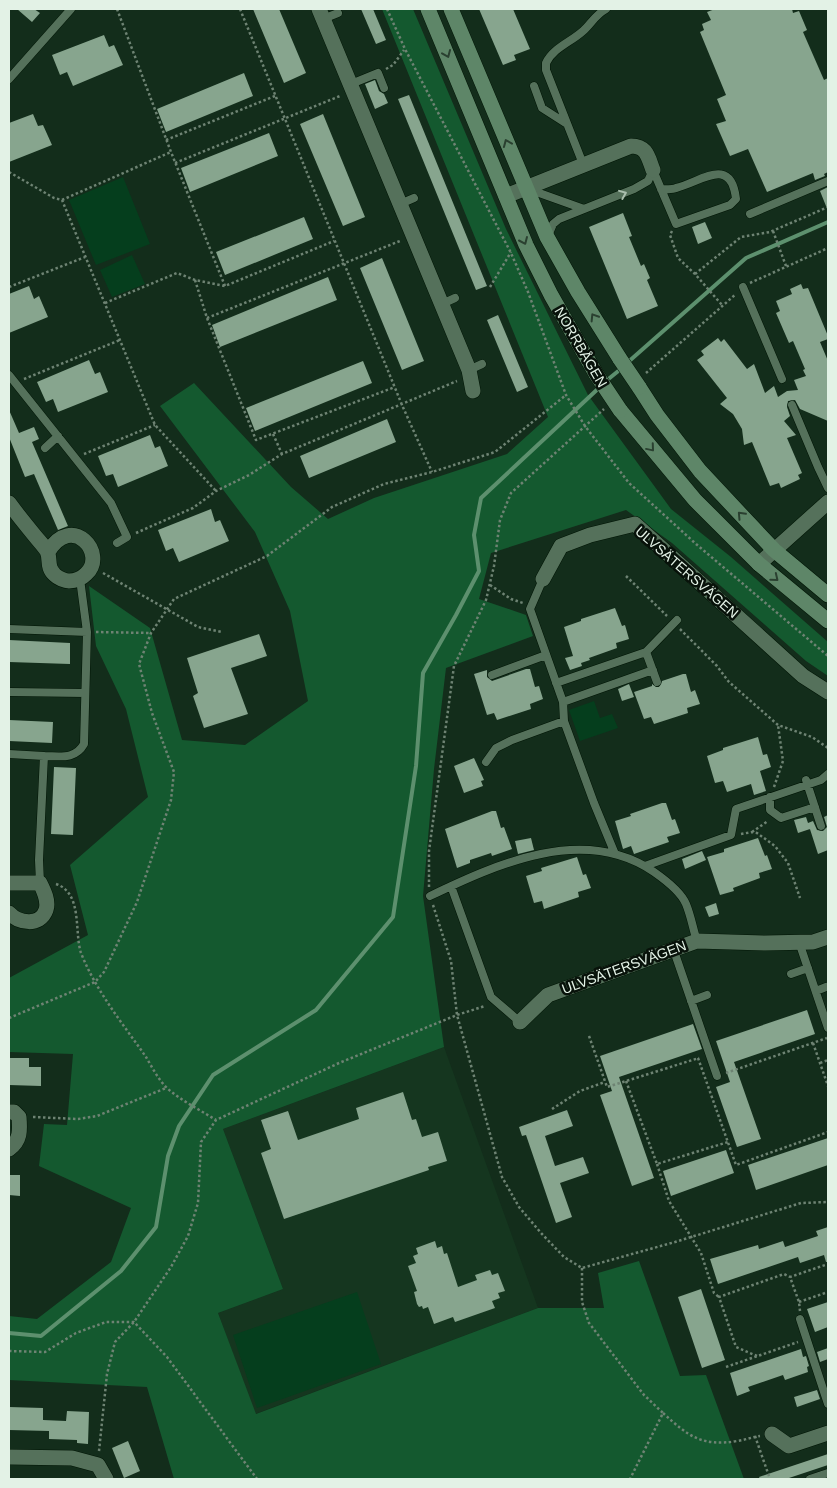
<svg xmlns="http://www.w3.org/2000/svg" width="837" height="1488" font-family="Arial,sans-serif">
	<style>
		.built { fill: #15361f }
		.green { fill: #053e1d }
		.forest { fill: #14592f }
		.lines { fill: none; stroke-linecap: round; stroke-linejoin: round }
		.stream { stroke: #5d906e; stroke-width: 4 }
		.building { fill: #87a58e }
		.lane-casing { stroke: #001505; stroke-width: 9 }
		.street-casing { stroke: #001505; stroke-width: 16 }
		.secondary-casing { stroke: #001505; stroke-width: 16 }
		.path { stroke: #6e8373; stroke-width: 2.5; stroke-dasharray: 2.5 2.5; stroke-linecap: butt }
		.lane { stroke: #55715b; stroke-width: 8 }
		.street { stroke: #55715b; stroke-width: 15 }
		.secondary { stroke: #5e8668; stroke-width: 15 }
		.secondary-bridge-casing { stroke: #001505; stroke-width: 16; stroke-linecap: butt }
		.secondary-bridge { stroke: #5e8668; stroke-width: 15 }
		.oneway { stroke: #2a4030 }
		.oneway2 { stroke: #aabeae }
		.labels { text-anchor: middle; stroke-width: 5; stroke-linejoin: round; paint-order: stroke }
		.street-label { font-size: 14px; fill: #e3f2e6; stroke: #08120a }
	</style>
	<rect width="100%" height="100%" fill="#132d1b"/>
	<path class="built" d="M444,1047L538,1308L255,1414L218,1313L283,1289L223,1129Z"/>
	<path class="green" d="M123,177L150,244L96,265L69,200Z
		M132,255L145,284L112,297L100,270Z
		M594,701L600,718L612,714L618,728L580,741L569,710Z
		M357,1292L381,1364L257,1408L233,1335Z"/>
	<path class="forest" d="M382,9H413L506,229L588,395L671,509L731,557L828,642V676L806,661L672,543L626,510L491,553L479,599L526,615L533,636L446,668L434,769L423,896L444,1047L223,1129L283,1289L218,1313L256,1414L538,1308H604L598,1273L639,1261L680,1376L706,1375L744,1479H174L147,1387L9,1380V1316L37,1319L111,1262L131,1208L39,1166L44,1124L67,1125L73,1054L9,1052V978L88,935L70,865L148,797L126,709L96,646L89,586L150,628L182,740L245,745L308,701L290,611L255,532L160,406L194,383L291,487L328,519L374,498L507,454L548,417Z"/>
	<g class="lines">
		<path class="stream" d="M627,363L746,258L828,222
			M606,381L622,368
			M9,1333L41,1336L121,1271L156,1227L168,1156L179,1126L213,1075L316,1010L393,917L416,766L423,673L456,615L479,571L474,535L481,498L601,386"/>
	</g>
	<path class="building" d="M17,9H34L40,13L32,22Z
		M253,9H279L306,73L284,83Z
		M361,9H373L386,40L376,44Z
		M479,9H513L530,49L514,55L516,60L503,65Z
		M715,9H792L793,13L799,11L807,30L803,32L824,80L828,78V172L824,174L825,176L815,180L813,173L767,192L748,149L730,156L716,124L726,121L717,99L726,95L700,32L704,30L702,24L711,20L707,12Z
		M104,35L109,47L114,45L123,65L73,86L67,72L60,75L52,55Z
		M244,73L253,96L166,132L157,109Z
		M375,80L379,91L384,94L388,103L375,109L365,84Z
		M409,95L487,286L476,290L398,99Z
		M33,114L38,126L43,125L52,145L9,162V123Z
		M323,114L365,217L343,226L300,124Z
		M269,133L278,156L190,192L181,168Z
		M828,187V211L820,191Z
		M623,213L632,236L629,237L641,266L644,264L650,278L647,280L658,306L627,319L589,227Z
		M304,217L313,239L225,275L216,252Z
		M705,222L712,238L698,244L692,227Z
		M382,258L424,361L402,370L360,268Z
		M328,277L337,300L220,347L212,325Z
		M801,284L803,289L808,288L828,336V339L820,342L828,361V421L800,409L795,400L788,401L787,407L790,416L784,421L796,435L787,438L802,473L798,475L800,479L781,488L779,483L770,486L752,442L744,445L742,429L733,414L720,404L727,398L697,360L704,355L701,351L718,338L721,342L724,339L747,369L754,364L765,393L774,386L778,397L787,391L798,390L794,380L806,376L803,370L805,369L793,341L789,343L776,313L780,311L776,301L792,294L790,289Z
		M29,286L34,299L39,296L48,317L9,333V294Z
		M498,315L528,387L517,392L487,320Z
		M89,360L95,374L100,372L108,392L58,412L53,399L46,402L37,382Z
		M363,361L372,383L255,431L246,408Z
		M9,410L19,433L34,427L39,439L32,442L68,526L58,530L34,474L25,477L9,437Z
		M387,419L396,442L309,478L300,456Z
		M150,435L155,448L160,446L168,466L118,487L113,474L106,476L98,456Z
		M211,509L215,522L220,520L229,541L179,562L173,548L166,551L158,530Z
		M615,608L622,626L625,625L629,639L616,643L617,648L589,658L590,660L581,663L582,666L570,670L565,658L573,656L564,627L581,621V619Z
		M259,634L267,656L231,668L248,714L204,728L193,696L198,693L187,658Z
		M9,640L70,643V664L9,662Z
		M526,669H530L535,687L539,686L543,699L530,704L531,709L497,720L494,713L487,715L474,674L487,670V677L492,681Z
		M683,674H686L691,692L695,690L700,704L687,708L688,713L654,724L651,717L644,719L634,692L652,686V684L656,687H659L662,681Z
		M629,684L634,697L622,701L618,689Z
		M9,720L53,722L52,743L9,741Z
		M758,737L763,755L767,754L771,767L760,771L766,791L754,795L751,784L727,792L723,781L715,783L707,756L723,750V748Z
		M474,758L484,780L481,781L483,786L464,793L454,766Z
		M54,767L76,768L73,835L51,834Z
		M662,803H666L672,820L675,819L680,833L667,837L669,842L634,854L631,846L623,849L615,821L631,816L630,814Z
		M492,811H496L501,828L504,827L512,849L492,856L491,853L470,860V863L457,868L445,829Z
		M828,815V850L818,854L808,823L813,821L817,830L823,831L827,827L824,817Z
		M806,817L810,829L798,833L794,820Z
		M531,838L534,850L518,854L515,841Z
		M758,838L765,856L767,855L772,869L759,873L760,878L733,888L734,891L720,895L707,857L724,852V849Z
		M702,851L706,860L685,869L682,859Z
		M577,857L583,875L586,874L591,888L578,892L579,897L544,909L542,901L534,903L526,876L542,871L541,868Z
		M716,903L719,914L709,917L705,907Z
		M807,1010L815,1034L734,1062L761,1139L737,1147L716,1087L730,1082L716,1041Z
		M693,1024L702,1049L619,1077L654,1178L632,1186L600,1095L612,1091L600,1056Z
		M9,1058H29V1067H41V1086L9,1085Z
		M403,1092L412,1120L416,1119L422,1137L438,1132L447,1161L428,1167L429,1170L284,1219L261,1153L271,1149L261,1120L288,1111L298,1140L359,1119L356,1108Z
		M567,1110L573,1126L545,1136L555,1166L583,1157L589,1173L560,1183L572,1217L556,1223L526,1135L522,1136L519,1127Z
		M828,1138V1165L756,1190L748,1165Z
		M726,1150L734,1173L671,1196L663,1171Z
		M9,1175H20V1196L9,1195Z
		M828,1227V1262H826L824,1255L800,1263L798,1257L718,1284L710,1259L758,1245L759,1249L783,1241L785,1247L818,1236L816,1231Z
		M435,1241L437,1248L442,1246L444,1254L447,1253L458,1287L477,1280L475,1275L490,1270L492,1275L498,1273L505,1291L498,1293L500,1298L492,1301L495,1308L455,1322L453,1317L434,1324L428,1307L423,1309L422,1306L419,1307L417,1304L414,1292L417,1291L408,1266L416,1263L413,1256L418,1254L416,1248Z
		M701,1289L725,1360L702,1368L678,1297Z
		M828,1302V1327L815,1332L807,1309Z
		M828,1348V1359L820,1362L817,1352Z
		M801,1349L803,1357L806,1356L809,1366L807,1367L808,1372L785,1380L783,1375L748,1387L750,1391L737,1396L730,1373Z
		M817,1390L820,1399L797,1407L794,1397Z
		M9,1407L43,1408V1420L66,1421L67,1411L89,1412L88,1444L77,1443V1440L49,1439V1431L9,1430Z
		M128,1441L140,1471L124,1478L112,1448Z
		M828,1454V1465L786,1479H760L759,1477Z"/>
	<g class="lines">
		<defs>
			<path id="lane" d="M323,19L338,13
				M9,79L71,9
				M351,84L378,73L384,88
				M534,86L542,108L567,124
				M583,164L546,70V63C553,48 571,42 583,31C591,24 595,15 606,9
				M653,170L676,224L730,205L736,199C731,155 701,182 676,188C672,190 666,189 661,189
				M528,189L584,209
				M400,204L414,198
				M750,214L828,181
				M548,236L553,224L559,219L634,189L648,181L653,170
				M743,287L782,379
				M442,304L455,298
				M469,370L482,364
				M9,375L111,503L127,537L117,543
				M792,405L818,467L828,488
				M45,448L58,436
				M80,579L87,632
				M543,579L530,609L563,702L564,721L594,803L615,854
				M9,629L87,632L84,744C75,760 60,756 44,756L39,860L40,883
				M492,675L546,655
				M657,682L646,652L677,620
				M556,683L646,652
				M9,692L85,693
				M563,702L653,670
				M9,754L44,756
				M486,762L496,748L512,740L564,721
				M806,780L821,826
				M770,797V810L781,818L815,807
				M645,866L731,835L736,809L821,780L828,774
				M451,886L491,997L520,1022
				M430,896C497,864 584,824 654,872C664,879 681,892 686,904C691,916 693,929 697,941
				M799,942L828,1028
				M673,948L717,1076
				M791,974L808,968
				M816,991L826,987
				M691,1001L707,995
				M800,1319L828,1404
				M810,1479L828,1473"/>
			<path id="street" d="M319,9L469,370L473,391
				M506,196L631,146C647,146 648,157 653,170
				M9,503C17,514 26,525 35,536C39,541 44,546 47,551C51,559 46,567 55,575C58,578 65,581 69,581C76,581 81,579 86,574C108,554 72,512 48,552
				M759,564L828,502
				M543,579L561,546L590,535L635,524L803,676L828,692
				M9,883H40C44,891 49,901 46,910C40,927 18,923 9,913
				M520,1022L548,995L697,941L765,943L813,942L828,937
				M9,1112H14L19,1117C20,1130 21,1140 9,1149
				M772,1434L789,1446L828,1433
				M9,1457L72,1458L98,1465L106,1479"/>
			<path id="secondary" d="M428,9L526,245L551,295L596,374
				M451,9L547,237L578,292L620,359
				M639,387L657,415L700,471L774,550L828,595
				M620,410L695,500L759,564L828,621"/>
		</defs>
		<use href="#lane" class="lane-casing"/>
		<use href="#street" class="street-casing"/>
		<use href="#secondary" class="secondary-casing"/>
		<path class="path" d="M117,9L171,152L225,286
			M240,9L402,405L432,472
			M387,9L405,49L511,253L528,292L566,395L585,426L629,483L696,544L828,656
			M386,69L393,65L404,50
			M166,140L275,96
			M175,163L340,96
			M9,172L54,198L62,200L155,425L216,491
			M62,200L171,152
			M672,231L670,235L678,258L695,274L722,305
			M773,231L786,266
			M695,274L741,237L770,232L828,207
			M195,280L207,318L256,440L395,387
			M750,283L828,248
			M9,287L85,257
			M490,287L511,252
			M105,303L177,273L195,280L225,286L334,241
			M207,318L400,241
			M646,373L736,294
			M24,379L120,340
			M273,434L282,454
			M84,454L155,425
			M136,533L193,508L216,491L249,475L282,454L457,381
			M103,573L198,627L222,632
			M626,576L667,616
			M490,585L511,599L523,603
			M680,629L717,666L729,682L778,725L812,737L828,748
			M96,632L151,633
			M774,787L783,761L778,725
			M752,832L768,821
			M741,834L752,832L757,833L775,846L788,863L800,898
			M56,884C83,893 74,932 81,953C96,991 123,1024 146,1057C152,1067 159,1081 168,1089C182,1101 200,1110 216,1120
			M429,887V851L454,666L486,600L494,566L500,520L511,493L604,409
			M433,905L451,961L457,1015L502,1177L519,1207L541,1233L564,1257L582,1268L675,1242L801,1203L828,1202
			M9,1018L95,982L104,972L137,902L171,800L174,772L152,713L139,664L151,633L174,599L267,556L332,507L384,484L432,472L495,452L566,395
			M589,1036L607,1087L699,1058
			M813,1043L828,1086
			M698,1058L736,1165L828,1132
			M820,1063L828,1060
			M726,1073L827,1038
			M626,1081L657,1164L728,1142
			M552,1109L580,1091L605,1082
			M33,1117L78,1119L97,1116L166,1088
			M657,1164L669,1201L701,1253L714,1293L719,1297
			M582,1268V1302L589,1323L644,1395L663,1413L630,1479
			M799,1302L828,1292
			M800,1311L799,1302L790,1277L828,1264
			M9,1351L45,1352L76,1333L106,1322H134L167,1357L257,1479
			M757,1356L736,1347L719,1297L784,1274L790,1277
			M726,1367L798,1342
			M663,1413C688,1436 702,1447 737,1441C745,1440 752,1437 760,1436
			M755,1436L770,1479
			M99,1451L107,1374L115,1342L134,1322L171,1267L188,1236L198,1203L201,1142L216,1120L339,1063L457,1015L485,1006"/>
		<use href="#lane" class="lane"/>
		<use href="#street" class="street"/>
		<use href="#secondary" class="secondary"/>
		<defs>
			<path id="secondary-bridge" d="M620,359L639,387
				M596,374L620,410"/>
		</defs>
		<use href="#secondary-bridge" class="secondary-bridge-casing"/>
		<use href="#secondary-bridge" class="secondary-bridge"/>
	</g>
	<defs><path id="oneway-chevron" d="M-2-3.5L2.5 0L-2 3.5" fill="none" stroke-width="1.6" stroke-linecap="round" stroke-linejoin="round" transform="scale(1.25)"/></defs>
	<g class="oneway">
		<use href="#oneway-chevron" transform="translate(447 54) rotate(67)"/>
		<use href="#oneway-chevron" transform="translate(507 143) rotate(-113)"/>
		<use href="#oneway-chevron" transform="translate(524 241) rotate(66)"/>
		<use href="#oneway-chevron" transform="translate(594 317) rotate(-122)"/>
		<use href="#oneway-chevron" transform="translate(651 448) rotate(50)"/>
		<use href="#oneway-chevron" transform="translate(741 515) rotate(-133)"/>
		<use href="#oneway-chevron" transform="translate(775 578) rotate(39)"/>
	</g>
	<use class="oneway2" href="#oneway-chevron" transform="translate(623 194) rotate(-22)"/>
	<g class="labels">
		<g class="street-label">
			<text transform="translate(581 347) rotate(60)" y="5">NORRBÅGEN</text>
			<text transform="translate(687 572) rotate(41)" y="5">ULVSÄTERSVÄGEN</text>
			<text transform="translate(624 967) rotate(-20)" y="5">ULVSÄTERSVÄGEN</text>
		</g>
	</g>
	<rect width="837" height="1488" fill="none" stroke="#e3f2e6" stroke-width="20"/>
</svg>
